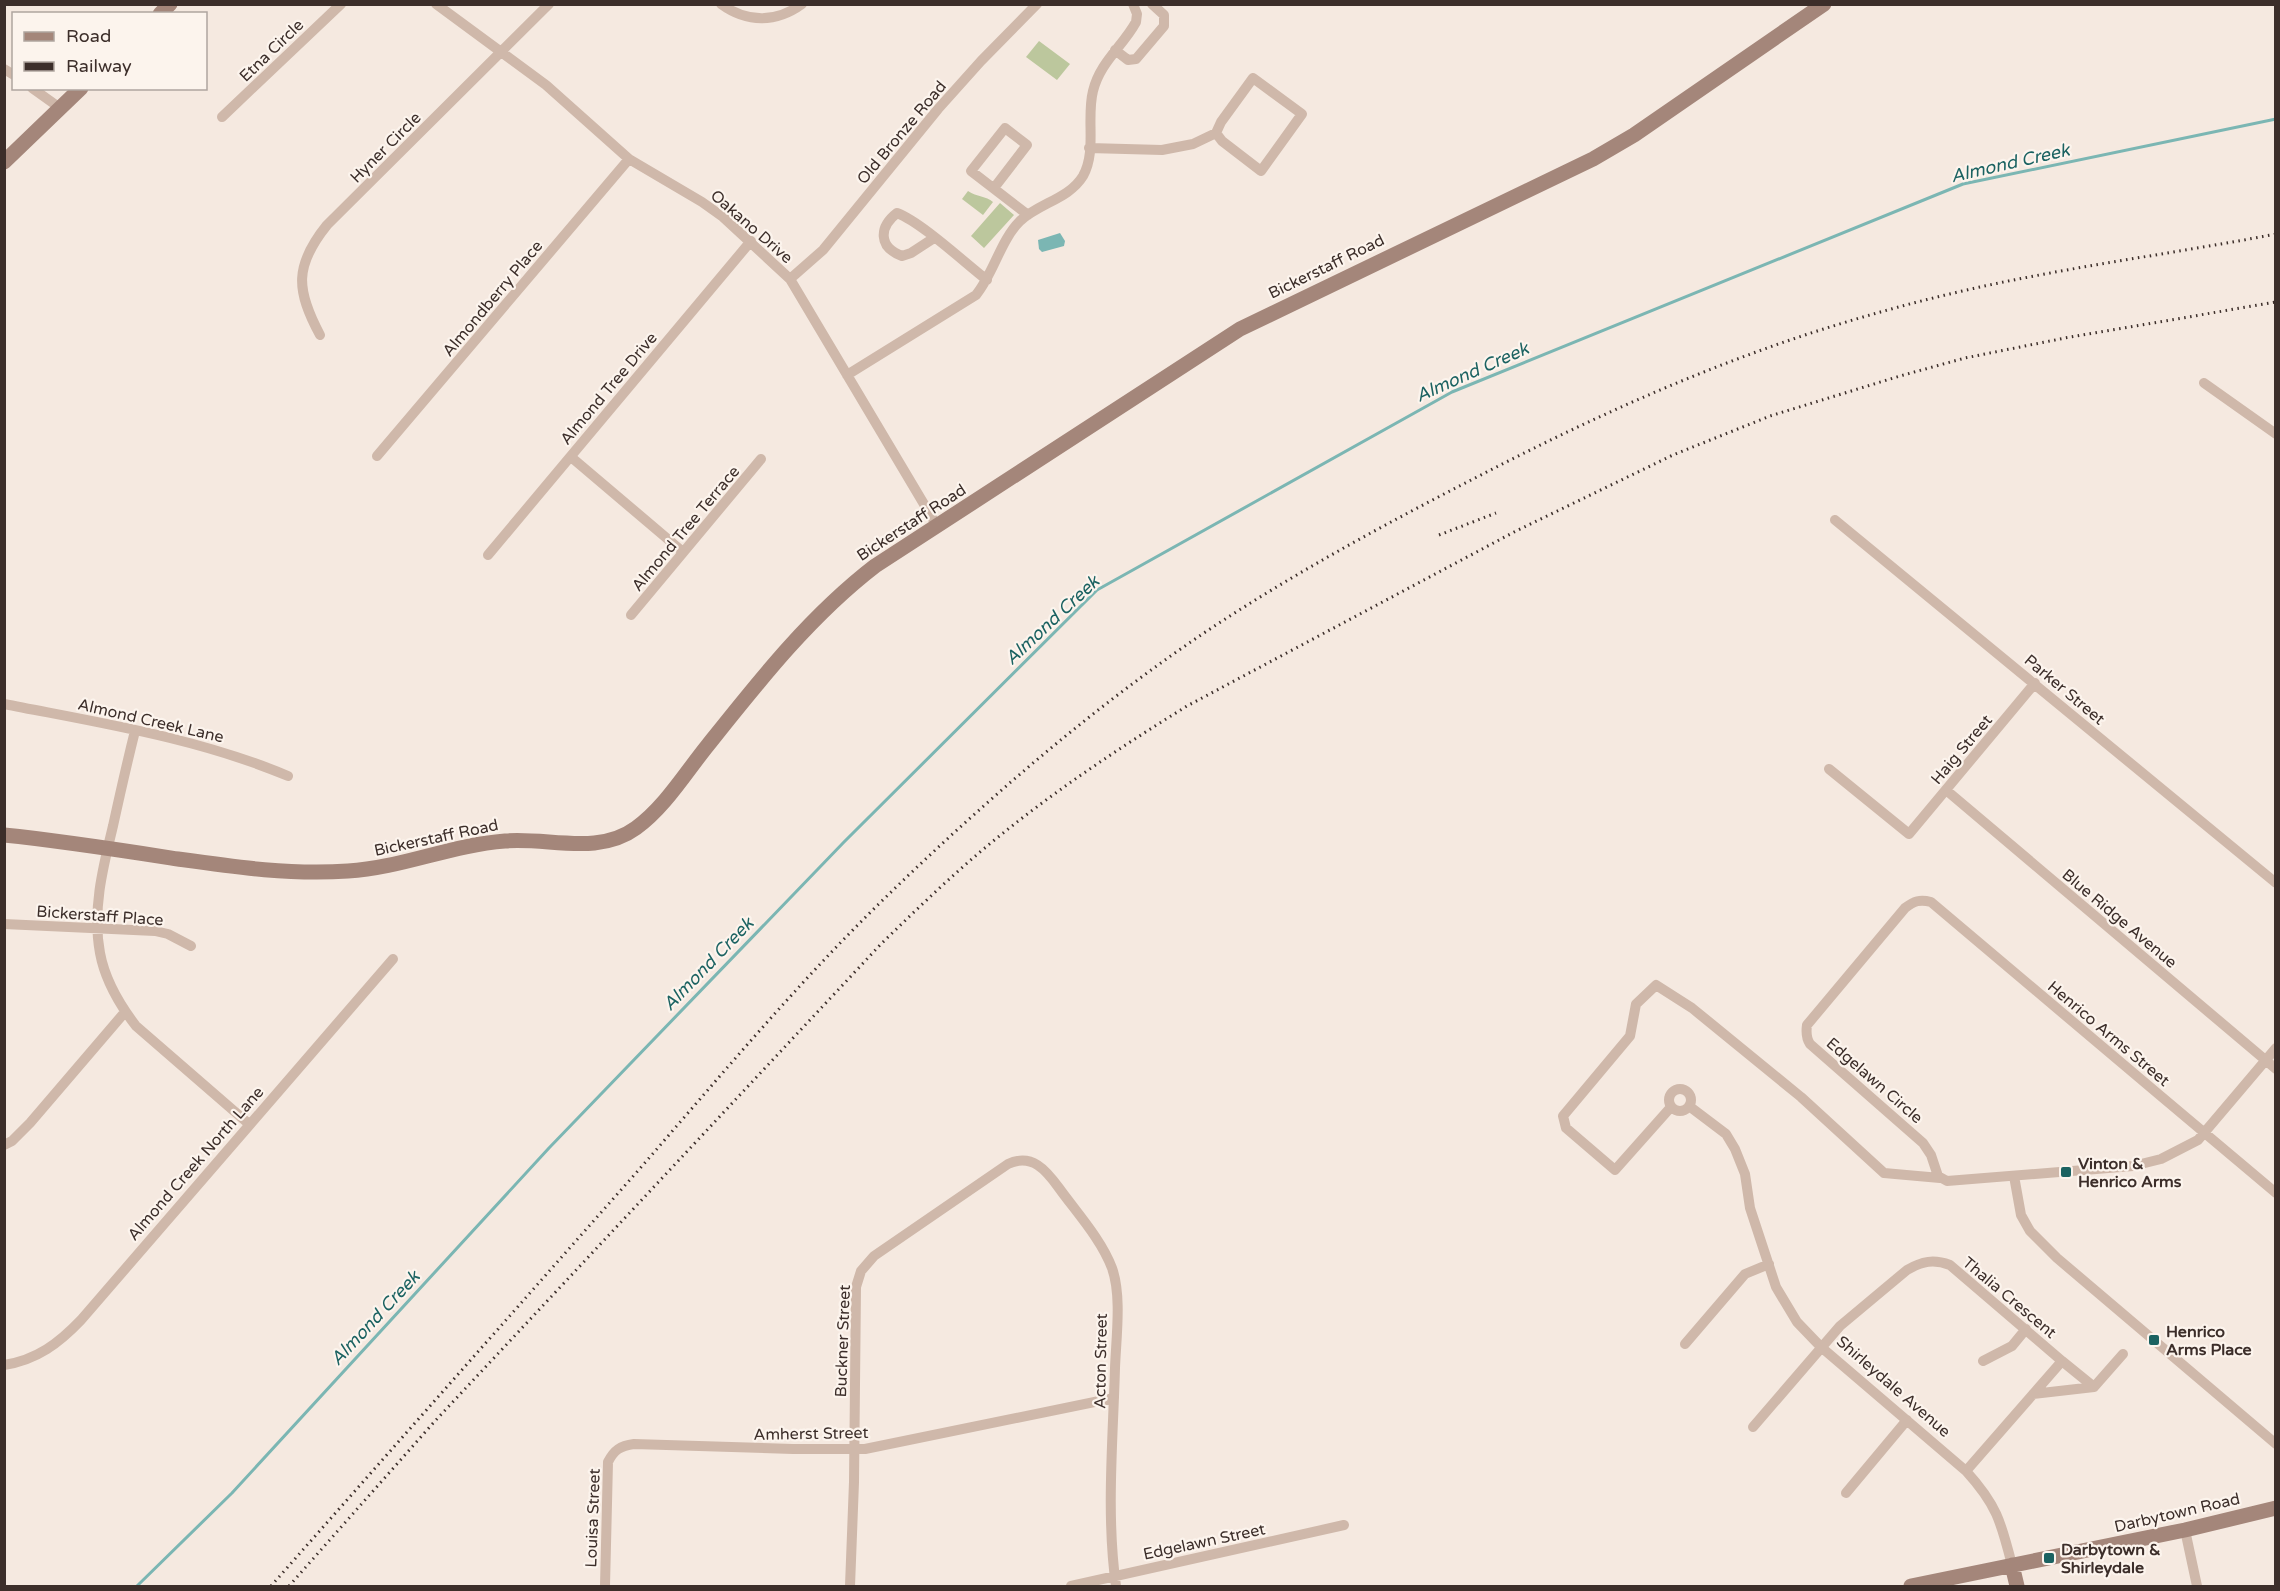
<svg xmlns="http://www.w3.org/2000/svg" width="2280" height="1591" font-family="'Varela Round',sans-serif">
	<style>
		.green { fill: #bcc79d }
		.water { fill: #7bb6b3 }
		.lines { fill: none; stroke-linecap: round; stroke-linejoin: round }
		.stream { stroke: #7bb6b3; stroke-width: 3 }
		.street { stroke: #cfb8aa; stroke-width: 10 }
		.secondary { stroke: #a4867a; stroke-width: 15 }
		.rail { stroke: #3c2e2a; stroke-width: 3; stroke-dasharray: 1.5 4.5; stroke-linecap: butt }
		.poi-dot { fill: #1b6261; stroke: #fcf4ed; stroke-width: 2 }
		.labels { text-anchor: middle; stroke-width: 4.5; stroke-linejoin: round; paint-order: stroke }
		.street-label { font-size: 16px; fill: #3c2e2a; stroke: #fcf4ed }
		.poi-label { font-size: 16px; font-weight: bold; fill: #3c2e2a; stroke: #fcf4ed; text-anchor: start }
		.water-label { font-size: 18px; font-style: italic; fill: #1b6261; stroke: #fcf4ed }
	</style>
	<rect width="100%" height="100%" fill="#f5e9e0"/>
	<path class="green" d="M1039,41L1070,64L1057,80L1026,57Z
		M968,191C977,197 986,196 993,202L983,215L962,199Z
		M1000,203L1014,215L984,248L971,236Z"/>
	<path class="water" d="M1060,233L1065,241L1064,246L1042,252L1039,249L1038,240Z"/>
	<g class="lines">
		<path class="stream" d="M137,1586L232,1493L549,1148L844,842L1097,590L1452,392L1963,184L2276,119"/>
		<path class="street" d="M436,4L546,85L629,159L702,202L723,217L790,279L937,526
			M721,4C747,23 776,23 802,4
			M1115,50L1128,60L1136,59L1164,26V15L1152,4
			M4,69L14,75
			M32,88L60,108
			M222,117L341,4
			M1089,148L1162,150L1193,144L1216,133L1221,122L1253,78L1302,114L1261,171L1222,141L1216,133
			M994,188L1027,145L1005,128L971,171L1028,215
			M934,238L911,253L902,256C878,247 879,227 897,213C921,222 965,263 987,280
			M790,279L823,250L938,109L981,61L1037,4
			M320,335C296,290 294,266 327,225L549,4
			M847,375L976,295C994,273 1000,241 1020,221C1039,203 1069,199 1083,176C1097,151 1086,118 1093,91C1100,62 1123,46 1136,22L1137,14L1133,4
			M2204,383L2276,434
			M377,456L629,159
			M571,457L683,552
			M1835,520L2276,883
			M488,555L751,241
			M631,615L761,459
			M4,704C100,723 198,738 288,776
			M135,731C127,763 120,794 113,826C103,867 92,910 100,953C105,980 119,1004 136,1026L249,1124
			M1829,769L1909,834L2035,683
			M1946,790L2276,1069
			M4,924L155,931L168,934L191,946
			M2276,1048L2198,1140L2161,1159L2133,1166L1947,1181L1938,1176L1931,1155L1923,1143L1810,1044C1806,1038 1806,1032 1807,1025L1905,908C1914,901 1920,899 1931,902C2046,1000 2161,1096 2276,1193
			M1669 1100a11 11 0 1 1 22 0a11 11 0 1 1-22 0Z
			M1689,1106L1726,1134L1735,1149L1745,1174L1750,1208L1776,1287L1797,1322L1821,1347L1966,1471C1997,1505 2001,1522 2012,1565
			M1671,1107L1615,1170L1566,1128L1563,1116L1630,1036L1636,1004L1656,985L1692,1008L1801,1097L1884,1173L1940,1178
			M4,1145L12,1141L30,1123L125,1012
			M2014,1176L2021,1215L2030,1231L2057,1258L2276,1444
			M1685,1344L1745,1274L1769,1264
			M1983,1361L2012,1346L2026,1329
			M2062,1361L2094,1387
			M4,1365C37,1360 59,1343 81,1320L393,959
			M2033,1394L2094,1387L2123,1354
			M1753,1427L1840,1326L1907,1270C1922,1261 1934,1259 1950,1265L2062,1361L1966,1471
			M1846,1493L1907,1420
			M2185,1530L2197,1586
			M605,1586L608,1462C614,1450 620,1446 634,1444L793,1449H865L1114,1398
			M850,1586L854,1482L856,1287L861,1271L874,1256L1008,1164C1032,1153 1046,1170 1059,1188C1077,1213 1101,1239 1112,1268C1122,1296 1116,1339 1115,1368C1113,1440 1106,1515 1116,1586
			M1071,1586L1344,1525"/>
		<path class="secondary" d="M160,14L170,4
			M4,162L81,88
			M4,835C63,841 120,850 178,859C235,867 290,875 348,871C401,868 451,845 505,841C548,837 598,856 636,828C665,807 686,772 708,745C759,681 810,616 875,566L1240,329L1593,159L1634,135L1824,4
			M2012,1565L2017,1586
			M1911,1586L2185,1530L2276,1508"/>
		<path class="rail" d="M1439,535L1496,513
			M271,1586C392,1449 514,1311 636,1173C718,1079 798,982 888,895C988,798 1099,702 1216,625C1300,570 1389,522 1477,477C1585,421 1695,371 1811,333C1882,310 1955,291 2029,277C2111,261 2193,250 2276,234
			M289,1586L435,1421L881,944C917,909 953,874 992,842C1053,792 1119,748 1187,706L1516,531L1673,455L1770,416L1900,376L1965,358L2065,338L2276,302"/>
	</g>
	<g class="poi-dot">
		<rect x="2060" y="1166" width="12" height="12" rx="3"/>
		<rect x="2148" y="1334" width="12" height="12" rx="3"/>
		<rect x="2043" y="1552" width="12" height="12" rx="3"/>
	</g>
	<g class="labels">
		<g class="street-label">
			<text transform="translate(271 50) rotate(-44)" y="6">Etna Circle</text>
			<text transform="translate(901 132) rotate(-50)" y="6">Old Bronze Road</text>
			<text transform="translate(385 147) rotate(-45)" y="6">Hyner Circle</text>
			<text transform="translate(752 226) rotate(41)" y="6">Oakano Drive</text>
			<text transform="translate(1326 266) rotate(-26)" y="6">Bickerstaff Road</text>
			<text transform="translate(492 298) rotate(-50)" y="6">Almondberry Place</text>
			<text transform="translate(608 388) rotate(-50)" y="6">Almond Tree Drive</text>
			<text transform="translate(911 522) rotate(-33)" y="6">Bickerstaff Road</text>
			<text transform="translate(685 528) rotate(-50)" y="6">Almond Tree Terrace</text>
			<text transform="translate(2065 689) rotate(40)" y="6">Parker Street</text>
			<text transform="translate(151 720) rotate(13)" y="6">Almond Creek Lane</text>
			<text transform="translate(1961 749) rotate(-50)" y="6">Haig Street</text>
			<text transform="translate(436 837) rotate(-12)" y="6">Bickerstaff Road</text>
			<text transform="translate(100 915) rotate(4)" y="6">Bickerstaff Place</text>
			<text transform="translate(2120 918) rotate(40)" y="6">Blue Ridge Avenue</text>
			<text transform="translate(2109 1033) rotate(40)" y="6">Henrico Arms Street</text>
			<text transform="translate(1875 1080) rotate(41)" y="6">Edgelawn Circle</text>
			<text transform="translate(195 1163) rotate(-49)" y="6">Almond Creek North Lane</text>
			<text transform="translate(2010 1297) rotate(40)" y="6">Thalia Crescent</text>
			<text transform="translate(842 1341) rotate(-88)" y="6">Buckner Street</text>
			<text transform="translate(1100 1361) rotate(-89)" y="6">Acton Street</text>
			<text transform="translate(1894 1386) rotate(41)" y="6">Shirleydale Avenue</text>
			<text transform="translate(811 1433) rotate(-1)" y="6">Amherst Street</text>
			<text transform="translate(2177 1512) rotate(-13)" y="6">Darbytown Road</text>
			<text transform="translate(592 1518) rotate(-88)" y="6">Louisa Street</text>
			<text transform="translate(1204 1541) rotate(-12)" y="6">Edgelawn Street</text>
		</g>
		<g class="poi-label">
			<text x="2078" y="1169">Vinton &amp;<tspan x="2078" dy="18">Henrico Arms</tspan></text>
			<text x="2166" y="1337">Henrico<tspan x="2166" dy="18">Arms Place</tspan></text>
			<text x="2061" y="1555">Darbytown &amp;<tspan x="2061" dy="18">Shirleydale</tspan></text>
		</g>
		<g class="water-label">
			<text transform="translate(2010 163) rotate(-13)" y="6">Almond Creek</text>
			<text transform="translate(1472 372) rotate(-24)" y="6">Almond Creek</text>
			<text transform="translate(1052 620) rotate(-43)" y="6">Almond Creek</text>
			<text transform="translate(708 964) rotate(-46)" y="6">Almond Creek</text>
			<text transform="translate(375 1318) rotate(-47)" y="6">Almond Creek</text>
		</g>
	</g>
	<rect width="2280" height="1591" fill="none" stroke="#3c2e2a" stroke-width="12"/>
	<rect x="12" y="12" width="195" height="78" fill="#fcf4ed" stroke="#afa59f" stroke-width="1.5"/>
	<rect x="24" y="32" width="30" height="9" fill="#a4867a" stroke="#afa59f" stroke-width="1.5"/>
	<text x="66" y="42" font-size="18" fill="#3c2e2a">Road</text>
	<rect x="24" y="62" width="30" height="9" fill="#3c2e2a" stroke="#afa59f" stroke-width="1.5"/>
	<text x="66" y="72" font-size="18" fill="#3c2e2a">Railway</text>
</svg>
